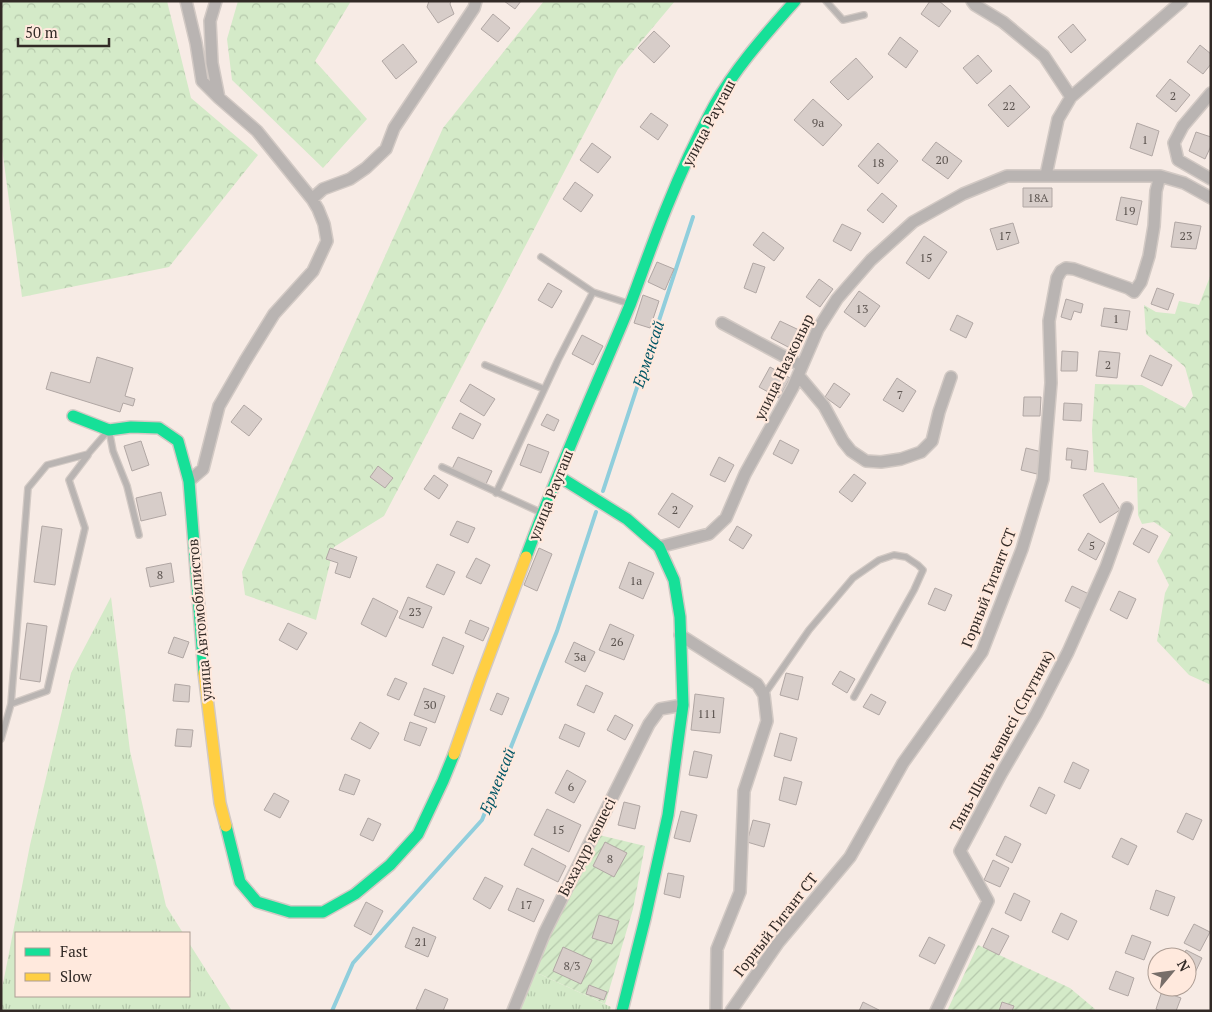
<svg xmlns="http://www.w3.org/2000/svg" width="1212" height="1012" font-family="'PT Serif',serif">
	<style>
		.grass { fill: url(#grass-tufts) }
		.forest { fill: url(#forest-crowns) }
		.garden { fill: url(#garden-furrows) }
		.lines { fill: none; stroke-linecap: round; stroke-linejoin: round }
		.stream { stroke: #90cedc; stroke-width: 4 }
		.building { fill: #d7cdc9; stroke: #b1a7a4 }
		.lane-casing { stroke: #d2c9c4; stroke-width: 8 }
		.street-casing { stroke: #d2c9c4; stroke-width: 14 }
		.fast-casing { stroke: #d2c9c4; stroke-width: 14 }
		.slow-casing { stroke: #d2c9c4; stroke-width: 14 }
		.lane { stroke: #b9b4b2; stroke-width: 5.5 }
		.street { stroke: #b9b4b2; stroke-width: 11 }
		.fast { stroke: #16e098; stroke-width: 11 }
		.slow { stroke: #ffcf43; stroke-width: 11 }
		.labels { text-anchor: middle; stroke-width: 4.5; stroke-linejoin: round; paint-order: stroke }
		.number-label { font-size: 12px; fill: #5b534f }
		.street-label { font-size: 15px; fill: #322a26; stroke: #ffe9dd }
		.water-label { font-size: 16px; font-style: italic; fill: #005565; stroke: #ffe9dd }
	</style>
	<defs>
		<pattern id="grass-tufts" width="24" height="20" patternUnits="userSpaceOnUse" patternTransform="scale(1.25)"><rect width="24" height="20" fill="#d4eac8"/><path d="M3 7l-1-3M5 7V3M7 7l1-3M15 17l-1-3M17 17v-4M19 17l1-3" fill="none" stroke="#b6c9ac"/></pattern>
		<pattern id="forest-crowns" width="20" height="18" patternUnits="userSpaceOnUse" patternTransform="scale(1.25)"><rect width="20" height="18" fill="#d4eac8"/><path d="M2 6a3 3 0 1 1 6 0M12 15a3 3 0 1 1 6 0" fill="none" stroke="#b6c9ac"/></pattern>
		<pattern id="garden-furrows" width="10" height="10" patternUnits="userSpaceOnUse" patternTransform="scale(1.25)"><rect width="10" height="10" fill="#d4eac8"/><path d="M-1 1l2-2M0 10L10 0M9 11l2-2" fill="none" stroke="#b6c9ac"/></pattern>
	</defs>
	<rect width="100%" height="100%" fill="#f7ebe5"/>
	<path class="grass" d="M111,597L130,751L166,906L183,933H16V996H189V943L232,1011H1V994L30,845L71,673Z
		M533,971L611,1007L610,1011H516Z"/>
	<path class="forest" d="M1,1H167L191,98L258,155L169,267L22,297L1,141Z
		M238,1H351L315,61L367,119L323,168L232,80L227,39Z
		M544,1H675L618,69L384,516L334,547L316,620L245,595L242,572L443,128Z
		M1211,274V685L1189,675L1157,641L1165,593L1169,585L1157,561L1171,534L1154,522L1142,524L1138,515L1137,478L1094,472L1092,430L1095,384L1142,385L1185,408L1193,396L1185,367L1146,334L1144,305L1156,312L1175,314L1179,301L1199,305Z"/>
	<path class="garden" d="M599,835L645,846L633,909L605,1004L533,971L551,930Z
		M978,945L1070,988L1095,1009L1094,1011H947Z"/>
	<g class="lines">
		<path class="stream" d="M603,491L693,217
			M332,1011L353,963L482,820L557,631L596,512"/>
	</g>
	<path class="building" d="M429,1H451L450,4L454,14L438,23L427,7Z
		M504,1H521L515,9Z
		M930,1H939L951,11L939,27L921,14Z
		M493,14L510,28L498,42L481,29Z
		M1073,24L1086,40L1071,53L1058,37Z
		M654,31L670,46L654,63L638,48Z
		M900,37L918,51L906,68L888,54Z
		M403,44L417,62L396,79L382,61Z
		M1200,45L1211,54V64L1203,74L1187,62Z
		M978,55L992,71L977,84L963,68Z
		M856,58L873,77L848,100L830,82Z
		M1170,79L1190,95L1176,112L1156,96Z
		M1010,85L1030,107L1008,127L988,105Z
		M813,99L842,125L823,146L794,120Z
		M651,113L668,125L658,140L640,127Z
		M1137,123L1159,131L1152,156L1130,148Z
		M1196,132L1211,137V146L1205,159L1189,151Z
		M936,142L962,161L948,179L922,160Z
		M592,143L611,157L598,173L580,160Z
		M878,143L898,161L878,184L858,166Z
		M575,182L593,195L581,212L563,199Z
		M1023,188H1052V207H1023Z
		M882,193L897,206L883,223L867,210Z
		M1121,197L1142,201L1137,225L1116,220Z
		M1175,222L1201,226L1196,249L1171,247Z
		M1013,223L1019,243L997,250L990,229Z
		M842,224L861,233L851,251L833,241Z
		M763,232L784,248L774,261L753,245Z
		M924,236L947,252L929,279L906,263Z
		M657,262L674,269L665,290L648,282Z
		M753,263L765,267L756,293L744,288Z
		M819,279L833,289L820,307L806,297Z
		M548,283L562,291L552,308L538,300Z
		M1157,288L1174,294L1168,310L1151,304Z
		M859,291L880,306L865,327L844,312Z
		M643,295L659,301L650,328L634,323Z
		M1066,299L1083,304L1081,313L1074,311L1071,320L1061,317Z
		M1104,308L1130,311L1127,330L1101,326Z
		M957,315L973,323L966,338L950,330Z
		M780,321L799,330L790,348L771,338Z
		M582,335L603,346L593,365L572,354Z
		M1062,351L1078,352L1077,371H1061Z
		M1099,351L1120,353L1117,378L1096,376Z
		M1150,355L1172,365L1162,386L1141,376Z
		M97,357L133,368L125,396L135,399L133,406L123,403L120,412L46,389L51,372L90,383Z
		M770,367L790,378L779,398L759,387Z
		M897,378L916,391L903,412L883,400Z
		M834,383L850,394L840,408L825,397Z
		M470,384L495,399L484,416L460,401Z
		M1024,397H1041L1040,416H1023Z
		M1064,403L1082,404L1081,421L1063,420Z
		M244,405L262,419L249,436L231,422Z
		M460,413L481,424L473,439L452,428Z
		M547,414L559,420L554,431L541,425Z
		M780,440L799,450L792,464L773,454Z
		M141,441L149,465L132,471L124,446Z
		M528,444L549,452L541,473L520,465Z
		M1026,448L1042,452L1037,474L1021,470Z
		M1067,448L1088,451L1086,470L1071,468L1072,460H1066Z
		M458,457L492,471L486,484L452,469Z
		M719,457L734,465L725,482L710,475Z
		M378,466L393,478L385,488L370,477Z
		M854,474L866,483L852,502L839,492Z
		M434,475L448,485L439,499L424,489Z
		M1103,483L1120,510L1100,523L1083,495Z
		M161,492L166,515L141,521L136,498Z
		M672,493L693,506L679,528L658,514Z
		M457,521L475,528L468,543L450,535Z
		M42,526L62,529L55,585L34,582Z
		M737,526L752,535L743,549L729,540Z
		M1142,528L1158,536L1149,553L1133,544Z
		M1088,533L1105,543L1096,560L1078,550Z
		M330,548L357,557L350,578L335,573L338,563L326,559Z
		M539,548L552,554L537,591L524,585Z
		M476,558L490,565L481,584L466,577Z
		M629,562L654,573L643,599L619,588Z
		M171,563L174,582L150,587L146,568Z
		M437,564L455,572L444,595L426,587Z
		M1072,586L1091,595L1083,610L1065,601Z
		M935,588L952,595L945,611L928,604Z
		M1119,591L1136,599L1127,619L1110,610Z
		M408,597L432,607L423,628L399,618Z
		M373,598L398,611L386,637L361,624Z
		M470,620L489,628L483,641L465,633Z
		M27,623L47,626L40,682L20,679Z
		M288,623L307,633L297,650L279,640Z
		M610,624L634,635L624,660L599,650Z
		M174,637L189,642L183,658L168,653Z
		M443,637L464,646L453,674L432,665Z
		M574,642L595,652L585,672L565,662Z
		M840,671L855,679L847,693L832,684Z
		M786,673L803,677L798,700L780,695Z
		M395,678L407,683L399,700L387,695Z
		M175,684L190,686L189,702L173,701Z
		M586,685L603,693L594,713L577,705Z
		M424,688L445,696L435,723L414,715Z
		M497,693L509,698L502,715L490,710Z
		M695,694L724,698L720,733L691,730Z
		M871,694L886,702L879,715L863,707Z
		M615,715L633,725L625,740L607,730Z
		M360,722L379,733L370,749L351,739Z
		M410,722L427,728L420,746L404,740Z
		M565,724L585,733L579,747L559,738Z
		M177,729L193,730L191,747L175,746Z
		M780,733L797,738L791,761L774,756Z
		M694,751L712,755L707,778L689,775Z
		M1073,762L1089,770L1080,789L1064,782Z
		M567,770L586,781L574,803L555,793Z
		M345,774L360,780L354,795L339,790Z
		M784,777L802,782L796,805L779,800Z
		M1039,787L1055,795L1046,814L1030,806Z
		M274,793L289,801L280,818L264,810Z
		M624,802L640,806L635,829L618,825Z
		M547,809L581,825L569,852L534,835Z
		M681,811L697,815L690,842L674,838Z
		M1186,813L1202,820L1193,840L1177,832Z
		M368,818L381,824L373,841L360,835Z
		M753,820L770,824L764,847L747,842Z
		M1005,836L1021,844L1012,863L996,855Z
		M1121,838L1137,846L1128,865L1112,857Z
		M605,842L627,853L614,877L593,866Z
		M532,848L566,866L558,882L524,865Z
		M993,860L1009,868L1000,887L984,880Z
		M668,873L684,876L680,898L664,894Z
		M485,877L503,886L490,909L473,899Z
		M517,888L544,900L534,922L508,910Z
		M1156,890L1175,897L1168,916L1150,909Z
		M1014,893L1030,901L1021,921L1005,913Z
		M366,902L383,911L371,935L354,926Z
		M1061,913L1077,921L1068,940L1052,932Z
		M599,915L619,921L612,944L592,938Z
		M1194,924L1210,932L1200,951L1184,943Z
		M413,927L436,937L428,957L405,947Z
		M992,928L1009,936L999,955L983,947Z
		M1132,935L1151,942L1144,960L1125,953Z
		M929,937L945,945L935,964L919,956Z
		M563,947L592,960L581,984L553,971Z
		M1186,950L1202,958L1193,977L1187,974V957H1183Z
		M1116,971L1134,978L1128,996L1109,989Z
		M589,985L607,992L604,1000L586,994Z
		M425,989L448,999L443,1011H421L416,1009Z
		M1162,991L1181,998L1176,1011H1160L1156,1009Z
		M863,1002L879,1010V1011H859Z
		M1002,1002L1014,1006L1012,1011H999Z"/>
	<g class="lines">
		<defs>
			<path id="lane" d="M826,1L843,20L864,15
				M541,257L593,292L630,304
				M485,365L544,389
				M109,430L113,451L127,486L139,535
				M442,467L542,513
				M496,493L558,360L593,292
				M764,695L809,630L853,578L879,560L894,555L906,557L918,565L923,570L914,590L854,697
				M11,704L47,691L85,528L69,480L88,455
				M1,739L11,704L28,488L47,465L88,454L107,432"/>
			<path id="street" d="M186,1L196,43L202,81L219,98
				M972,1L975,5L1003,22L1044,56L1071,97
				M1211,93L1183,126L1174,143L1178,160L1211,179
				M1046,175L1058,119L1071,97L1182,1
				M312,199L323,189L350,179L366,168L386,149L394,128L474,8L476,1
				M722,323L802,366
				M798,375L824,406L843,441L851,451L866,461L881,462L901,459L921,452L932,441L939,412L951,377
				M189,481L203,469L219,406L245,361L274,314L313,271L327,241L324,224L318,209L312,199L257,131L219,98L212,63L210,21L216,1
				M659,547L709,534L726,518L745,474L793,387L818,329L837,299L871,260L913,222L963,194L1007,176H1160L1184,183L1211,198
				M680,635L757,684L764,695L767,721L744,791L740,892L717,949L716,1011
				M513,1011L545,932L649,724L660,709L683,705
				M731,1011L778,943L850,857L903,763L982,652L1022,549L1043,479L1051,383L1049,321L1057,278L1061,271L1066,268L1074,269L1128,288L1134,292L1141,282L1149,256L1154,226L1156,191L1160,176
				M936,1011L988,901L960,851L1001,774L1036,714L1068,652L1106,567L1127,508"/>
			<path id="fast" d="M73,416L109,430L131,427L159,428L178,441L189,481L204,673
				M558,476L627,519L659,547L674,580L680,617L683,705L668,815L645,919L622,1011
				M526,557C557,472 595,389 630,305C642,273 653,241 666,209C680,174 696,139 714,106C736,67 766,34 795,1
				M226,826L240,882L257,902L290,912H323L355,894L390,865L418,834L443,781L454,754"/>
			<path id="slow" d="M204,673L220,803L226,826
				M454,754L480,680L526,557"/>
		</defs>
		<use href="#lane" class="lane-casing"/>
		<use href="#street" class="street-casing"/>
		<use href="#fast" class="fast-casing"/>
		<use href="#slow" class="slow-casing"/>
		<use href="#lane" class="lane"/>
		<use href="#street" class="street"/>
		<use href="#fast" class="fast"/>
		<use href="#slow" class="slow"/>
	</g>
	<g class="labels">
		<g class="number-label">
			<text x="1173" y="100">2</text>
			<text x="1009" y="110">22</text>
			<text x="818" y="127">9а</text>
			<text x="1145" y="144">1</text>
			<text x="942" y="164">20</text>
			<text x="878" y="167">18</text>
			<text x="1038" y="202">18А</text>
			<text x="1129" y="215">19</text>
			<text x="1005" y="240">17</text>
			<text x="1186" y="240">23</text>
			<text x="926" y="262">15</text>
			<text x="862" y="313">13</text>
			<text x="1116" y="323">1</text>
			<text x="1108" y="369">2</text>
			<text x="900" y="399">7</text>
			<text x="675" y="514">2</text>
			<text x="1092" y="550">5</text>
			<text x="160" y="579">8</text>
			<text x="636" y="585">1а</text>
			<text x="415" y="616">23</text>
			<text x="617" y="646">26</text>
			<text x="580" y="661">3а</text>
			<text x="430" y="709">30</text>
			<text x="707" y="718">111</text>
			<text x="571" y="791">6</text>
			<text x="558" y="834">15</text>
			<text x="610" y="863">8</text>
			<text x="526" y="909">17</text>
			<text x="421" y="946">21</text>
			<text x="572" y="970">8/3</text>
		</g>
		<g class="street-label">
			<text transform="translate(709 123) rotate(-62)" y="5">улица Раугаш</text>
			<text transform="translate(784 367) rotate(-64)" y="5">улица Назконыр</text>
			<text transform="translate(551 495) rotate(-68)" y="5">улица Раугаш</text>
			<text transform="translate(989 588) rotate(-69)" y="5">Горный Гигант СТ</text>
			<text transform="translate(200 620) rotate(-95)" y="5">улица Автомобилистов</text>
			<text transform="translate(1002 741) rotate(-62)" y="5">Тянь-Шань көшесі (Спутник)</text>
			<text transform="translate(587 847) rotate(-63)" y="5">Бахадүр көшесі</text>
			<text transform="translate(776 925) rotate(-52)" y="5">Горный Гигант СТ</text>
		</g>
		<g class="water-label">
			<text transform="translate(648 354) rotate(-72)" y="6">Ерменсай</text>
			<text transform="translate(497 781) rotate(-68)" y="6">Ерменсай</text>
		</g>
	</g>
	<rect width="1212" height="1012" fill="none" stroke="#322a26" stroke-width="5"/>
	<rect x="15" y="932" width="175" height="65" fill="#ffe9dd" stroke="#ad9d94"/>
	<rect x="25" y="948" width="25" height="8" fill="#16e098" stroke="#ad9d94"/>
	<text x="60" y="957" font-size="15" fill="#322a26">Fast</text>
	<rect x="25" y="973" width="25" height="8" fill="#ffcf43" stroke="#ad9d94"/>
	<text x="60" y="982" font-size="15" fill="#322a26">Slow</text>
	<g transform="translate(1172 972) rotate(61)"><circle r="24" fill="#ffe9dd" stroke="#ad9d94"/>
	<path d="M0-4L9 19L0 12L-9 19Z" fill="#776e69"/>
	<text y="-8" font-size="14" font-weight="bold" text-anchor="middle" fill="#322a26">N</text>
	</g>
	<path d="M18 38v8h91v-8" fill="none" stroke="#322a26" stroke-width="2.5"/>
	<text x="25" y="38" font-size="15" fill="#322a26" stroke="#ffe9dd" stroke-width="4" paint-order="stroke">50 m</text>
</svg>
